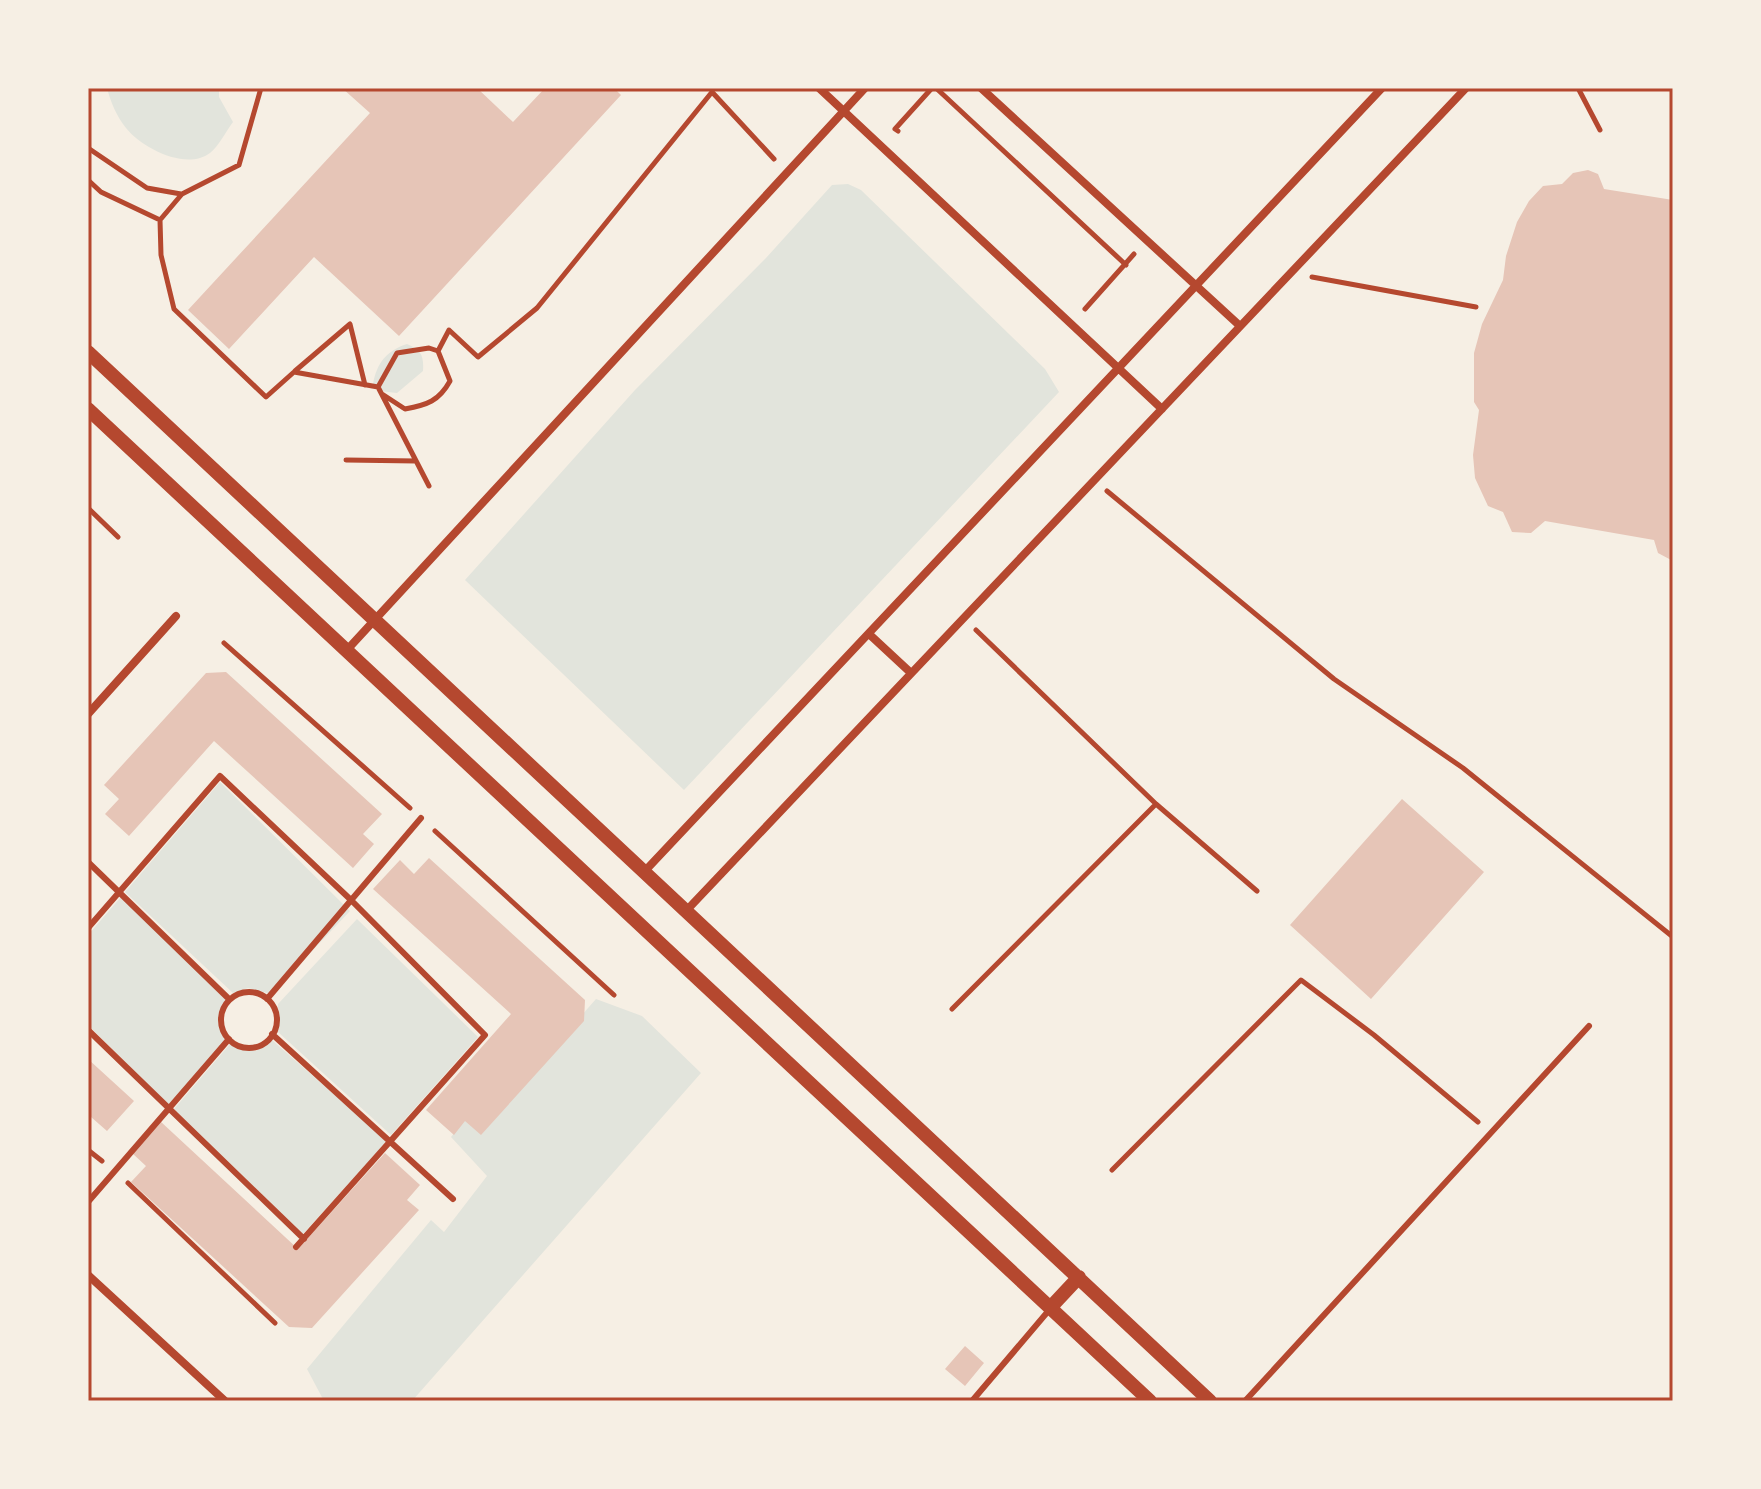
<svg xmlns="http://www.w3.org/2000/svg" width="1761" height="1489" font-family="'Fira Sans Condensed',sans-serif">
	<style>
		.green { fill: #e2e4dc }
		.building { fill: #e6c5b7 }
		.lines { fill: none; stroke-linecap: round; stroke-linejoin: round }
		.path { stroke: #b5482f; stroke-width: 5 }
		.service { stroke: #b5482f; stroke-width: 6 }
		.minor { stroke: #b5482f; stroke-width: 8 }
		.tertiary { stroke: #b5482f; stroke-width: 14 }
		.neatline { fill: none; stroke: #b5482f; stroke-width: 3 }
	</style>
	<rect width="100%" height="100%" fill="#f6efe4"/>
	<path class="green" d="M107,88H219V97L233,122C226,131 219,146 210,153C186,171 142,148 126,128C116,115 111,103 107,88Z
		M848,184L861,190L1045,369L1059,392L684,790L465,580L635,390L766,258L832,185Z
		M407,344C421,350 424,355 423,371L397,393L380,391L373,384C377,363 386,351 407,344Z
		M220,782L350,911L271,994L248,988L233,993L125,892Z
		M121,897L227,999C218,1012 216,1027 226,1040L169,1105L88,1025V935Z
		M357,919L478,1037L391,1135L278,1032V1004Z
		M596,999L642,1016L701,1073L412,1401H324L307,1369L431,1220L444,1232L487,1176L451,1137L483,1097L499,1109Z
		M272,1040L387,1141L303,1234L174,1109L230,1044L256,1051Z"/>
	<path class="building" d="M342,88H477L513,122L545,88H614L621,95L399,336L314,257L229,349L188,310L370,113Z
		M1588,170L1598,174L1604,189L1673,200V561L1658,553L1654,540L1545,521L1531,533L1512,532L1503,512L1488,506L1475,478L1473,455L1479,410L1474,402V353L1482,324L1503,280L1506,256L1517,222L1529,201L1543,186L1562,184L1573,173Z
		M226,672L382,814L363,834L374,844L353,868L214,741L129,836L105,814L119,799L104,785L206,673Z
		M1402,799L1484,872L1371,999L1290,925Z
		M429,858L585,1000L584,1021L481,1135L465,1121L454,1135L426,1110L511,1014L373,889L400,860L414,874Z
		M88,1059L134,1101L107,1131L91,1117L88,1120Z
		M160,1121L298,1249L385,1153L420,1185L407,1200L419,1210L312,1328L289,1327L131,1182L146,1166L132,1153Z
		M965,1346L984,1363L965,1386L945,1369Z"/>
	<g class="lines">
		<path class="path" d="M936,88L1126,265
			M1578,88L1600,130
			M898,131L895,129L932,88
			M88,148L147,188L181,194
			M88,180L101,192L160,220L182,194L239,165L261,88
			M160,220L161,255L174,309L266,397L294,372L378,387L429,486
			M1312,277L1476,307
			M1085,309L1134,254
			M438,351L449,330L478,357L537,308L712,92L774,159
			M295,371L350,324L365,385
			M378,387L397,353L429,348L438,351L450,381C439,401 427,405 405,409L382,394
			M346,460L416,461
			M1107,491L1334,679L1463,768L1673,937
			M88,508L118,537
			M976,630L1156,804L1257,891
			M224,643L410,808
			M435,831L614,995
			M952,1009L1156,804
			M88,1150L102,1161
			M1112,1170L1301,980L1374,1035L1478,1122
			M128,1183L275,1323"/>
		<path class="service" d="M88,862L229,999
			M88,928L220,776L351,900L485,1035L296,1247
			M221 1020a28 28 0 1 1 56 0a28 28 0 1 1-56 0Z
			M267,999L421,818
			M88,1030L304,1239
			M272,1034L453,1199
			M88,1202L229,1039
			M972,1401L1050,1309
			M1245,1401L1589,1026"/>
		<path class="minor" d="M819,88L1162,409
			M981,88L1240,326
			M869,634L911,673
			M346,651L865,88
			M88,714L176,616
			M644,872L1382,88
			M686,911L1466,88
			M88,1275L225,1401"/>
		<path class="tertiary" d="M88,352L1210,1401
			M88,409L1150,1401
			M1050,1308L1079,1277"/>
	</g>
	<rect width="1761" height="1489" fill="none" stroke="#f6efe4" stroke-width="180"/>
	<rect x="90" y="90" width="1581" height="1309" class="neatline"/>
</svg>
